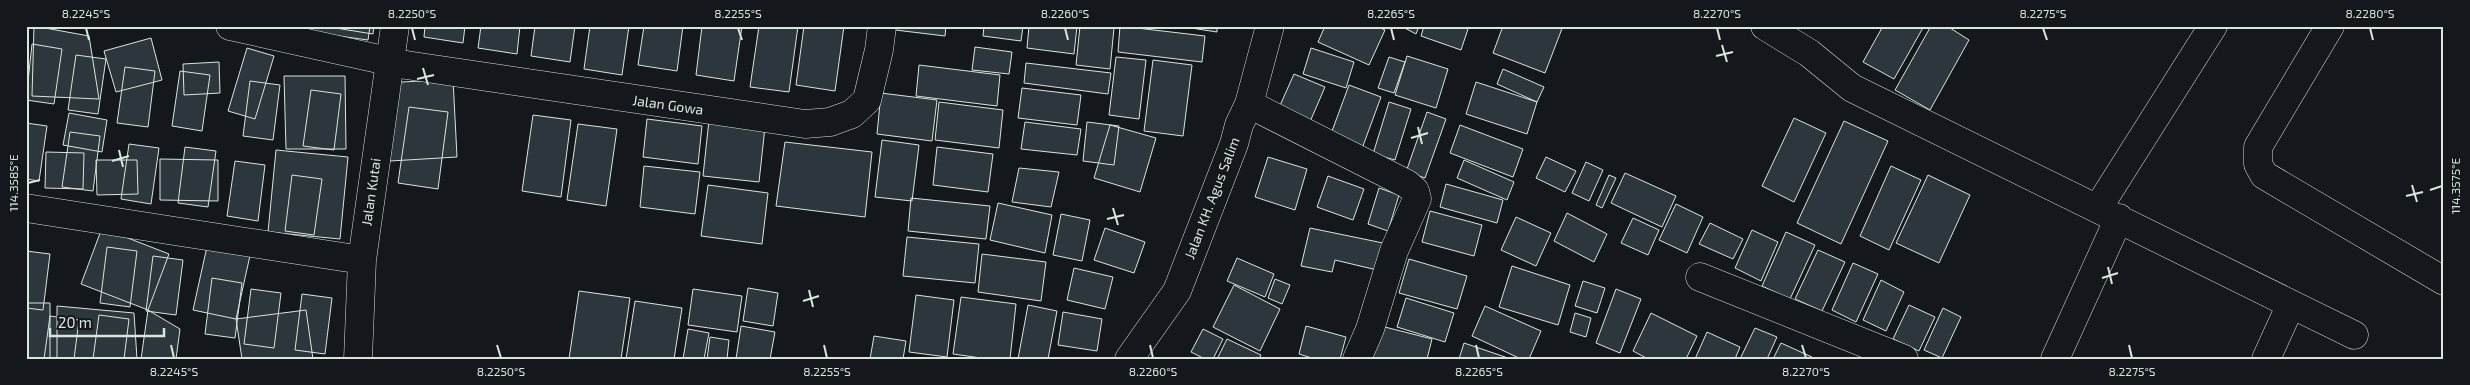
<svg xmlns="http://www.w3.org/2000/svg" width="2470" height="385" font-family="'Exo 2',sans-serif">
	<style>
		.building { fill: #2c363c; stroke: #d8e6dc }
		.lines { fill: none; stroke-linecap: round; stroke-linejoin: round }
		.minor-casing { stroke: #d8e6dc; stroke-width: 29 }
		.minor { stroke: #14181c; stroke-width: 28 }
		.ticks { fill: none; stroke: #d8e6dc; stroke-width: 2 }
		.labels { text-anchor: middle; stroke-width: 4; stroke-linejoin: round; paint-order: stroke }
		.street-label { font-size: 14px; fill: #d8e6dc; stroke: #14181c }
		.neatline { fill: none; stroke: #d8e6dc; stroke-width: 2 }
		.ticks-label { font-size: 12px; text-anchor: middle; fill: #d8e6dc }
	</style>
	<rect width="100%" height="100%" fill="#14181c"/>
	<path class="building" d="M34,26L89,36L99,99L32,96Z
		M303,26H370L368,40L302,31Z
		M323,26H374L373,34Z
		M425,26H465L463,43L424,37Z
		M481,26H520L517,54L478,48Z
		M535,26H575L570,62L531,56Z
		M590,26H629L622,75L584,69Z
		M644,26H683L677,71L638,65Z
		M702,26H742L734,81L696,75Z
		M759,26H798L789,92L750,87Z
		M804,26H844L835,91L796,85Z
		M887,26H946L945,36L887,29Z
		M984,26H1023L1021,41L983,36Z
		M1029,26H1077L1074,54L1027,48Z
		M1080,26L1114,28L1110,69L1076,65Z
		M1120,26L1205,36L1202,62L1118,52Z
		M1178,26H1217V32Z
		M1325,26H1376L1385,30L1369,65L1318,42Z
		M1401,26H1419L1416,34Z
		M1424,26H1469L1461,50L1421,36Z
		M1503,26H1563L1545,73L1493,53Z
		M1883,26H1924L1894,79L1863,62Z
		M1931,26H1947L1969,40L1930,110L1895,90Z
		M151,38L162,80L116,92L104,51Z
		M32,44L62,49L54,104L26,100Z
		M975,47L1012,52L1009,74L972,70Z
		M247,48L274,56L255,119L228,111Z
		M1311,48L1354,62L1346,88L1303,74Z
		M76,55L106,59L98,114L68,110Z
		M1407,56L1448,69L1436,108L1395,95Z
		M1116,57L1146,60L1139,119L1109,115Z
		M1389,57L1405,62L1394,93L1378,88Z
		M1153,60L1192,65L1183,136L1144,131Z
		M219,62L220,93L184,95L183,64Z
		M1026,63L1111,73L1108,94L1024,83Z
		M919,65L1000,75L997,106L916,96Z
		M125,67L155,71L148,127L117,123Z
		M1503,69L1544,87L1537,102L1497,84Z
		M180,71L210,75L202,131L172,126Z
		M1294,74L1325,87L1309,124L1278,110Z
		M284,76H345L346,149H286Z
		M453,79L457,157L390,161L386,83Z
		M250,81L280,85L273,140L243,136Z
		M1476,82L1537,102L1527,134L1466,114Z
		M1349,85L1381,97L1360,154L1328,142Z
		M1022,88L1081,95L1077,125L1018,118Z
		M311,90L341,94L334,150L303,146Z
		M881,93L937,100L932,141L877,134Z
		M939,102L1003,110L999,148L935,140Z
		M1389,102L1411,109L1395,160L1373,154Z
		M409,107L448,112L438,189L398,183Z
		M1427,112L1446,119L1425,178L1406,172Z
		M69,113L107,120L102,152L63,145Z
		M533,115L571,120L561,197L522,191Z
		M1794,118L1826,133L1794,202L1762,186Z
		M647,119L702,126L698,164L643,157Z
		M709,120L765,127L759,182L703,176Z
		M1844,121L1888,141L1841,244L1797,223Z
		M1025,122L1081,129L1077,155L1021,149Z
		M1087,122L1119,126L1114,165L1083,161Z
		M26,123L47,126L39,181L26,179Z
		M578,124L617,129L606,206L567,200Z
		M1110,125L1156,138L1140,192L1094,178Z
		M1460,125L1523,149L1513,177L1450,153Z
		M70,132L100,136L93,191L62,187Z
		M882,140L919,145L912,201L875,197Z
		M785,142L872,152L865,217L776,206Z
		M129,144L159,148L151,204L121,199Z
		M185,147L216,151L208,207L178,203Z
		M937,147L993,154L988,192L933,185Z
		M276,150L348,157L340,239L268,232Z
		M46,152L84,153L83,189L45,188Z
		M1268,157L1307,169L1295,210L1255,197Z
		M1546,157L1576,171L1565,192L1536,178Z
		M160,159L218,160V201L160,200Z
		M96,160H137L138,194L97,195Z
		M1464,160L1514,182L1507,200L1457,178Z
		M235,161L265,165L258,221L227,216Z
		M1586,162L1603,170L1589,201L1572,193Z
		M644,166L700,172L695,214L640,207Z
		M1891,166L1921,180L1889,250L1860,236Z
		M1019,168L1059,172L1051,207L1012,202Z
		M1625,173L1676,196L1662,227L1611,203Z
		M292,175L322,179L314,235L285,231Z
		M1609,175L1616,178L1602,208L1596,205Z
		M1928,175L1970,195L1939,263L1896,243Z
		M1328,176L1364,189L1353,220L1317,207Z
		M1446,184L1503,200L1497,223L1440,207Z
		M708,185L768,193L762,244L701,236Z
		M1379,188L1399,195L1388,231L1368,224Z
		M911,198L990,206L986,239L908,231Z
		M998,203L1052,215L1045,253L990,240Z
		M1676,204L1703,217L1687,253L1659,240Z
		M1430,211L1482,225L1474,256L1422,242Z
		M1567,213L1607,234L1594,262L1554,241Z
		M1061,214L1090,220L1082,261L1053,255Z
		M1516,217L1551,233L1536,266L1501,250Z
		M1633,218L1659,230L1648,255L1621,243Z
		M1710,223L1743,239L1733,259L1699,244Z
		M102,228L169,254L148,310L81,284Z
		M1105,228L1145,242L1134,273L1094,260Z
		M1310,228L1383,243L1377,270L1335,260L1332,272L1301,266Z
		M1752,230L1778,242L1761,281L1735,268Z
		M1786,232L1815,245L1790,299L1762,286Z
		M907,237L979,244L975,283L903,276Z
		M208,242L251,251L236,319L193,310Z
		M107,247L137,251L130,307L100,303Z
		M1818,250L1845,262L1822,311L1795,299Z
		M26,251L50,254L43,310L26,308Z
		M982,254L1046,262L1041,301L978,292Z
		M153,256L183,260L176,315L146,311Z
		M1237,258L1274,274L1265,297L1227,281Z
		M1409,259L1467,276L1457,309L1399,293Z
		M1853,263L1878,274L1856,322L1832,310Z
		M1512,266L1570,285L1558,325L1499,307Z
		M1074,268L1113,277L1105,309L1067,300Z
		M212,278L242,283L235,338L205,334Z
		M1275,279L1290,285L1282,304L1268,298Z
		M1881,280L1904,292L1886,331L1863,320Z
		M1583,281L1605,288L1597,313L1575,306Z
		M1234,285L1280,309L1260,351L1213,327Z
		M748,288L778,293L773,326L743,321Z
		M251,289L281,293L274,348L244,344Z
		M693,289L742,296L737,332L688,325Z
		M1616,289L1641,299L1620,353L1596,343Z
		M579,291L630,298L621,359H569Z
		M302,294L332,298L325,354L295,350Z
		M916,295L954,300L947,357L909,352Z
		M961,297L1016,304L1010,359H988L953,354Z
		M1406,298L1454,313L1445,342L1397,327Z
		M635,301L682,308L674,359H626Z
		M26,303H50V359H26Z
		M1028,305L1057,311L1048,359H1018Z
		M1909,305L1935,317L1919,351L1893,339Z
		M57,306L134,313L137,359H57Z
		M1485,306L1541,331L1529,359H1521L1472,336Z
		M1943,308L1961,317L1942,358L1924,350Z
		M148,310L180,329L176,359H141Z
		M306,310L313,359H242L236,319Z
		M1063,312L1102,319L1097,351L1058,345Z
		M1575,313L1591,318L1586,337L1570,332Z
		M1651,313L1697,336L1686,359H1648L1633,351Z
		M99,315L129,319L124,359H93Z
		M50,316L79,320L74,359H44Z
		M1377,325L1432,339L1427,359H1377L1368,357Z
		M741,326L775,332L770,359H736Z
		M1306,326L1346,337L1340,359H1315L1299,354Z
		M1755,328L1777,337L1767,359H1740Z
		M688,329L709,333L704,359H683Z
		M1203,329L1223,339L1213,359H1205L1191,352Z
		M1707,332L1740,347L1735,359H1695Z
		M874,336L906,341L903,359H870Z
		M710,337L729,340L727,359H707Z
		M1227,339L1261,355L1259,359H1217Z
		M1464,343L1511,359H1459Z
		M1781,343L1812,357L1811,359H1773Z"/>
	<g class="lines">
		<defs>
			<path id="minor" d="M230,26L406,65L805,124L830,122L852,114L867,100L879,50L882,26
				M1765,26L1809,53L1852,88L2354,335
				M2330,26L2258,147V164L2264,175L2444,281
				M1249,104L1407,184L1415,191L1417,199L1394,251L1370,329L1357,359
				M26,208L362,260
				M2098,208L2213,26
				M1700,277L1904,359
				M358,359L362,260L395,26
				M1129,359L1177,291L1234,144L1239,125L1249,104L1270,26
				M2055,359L2119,218
				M2266,359L2291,304"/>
		</defs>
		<use href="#minor" class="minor-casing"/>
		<use href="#minor" class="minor"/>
	</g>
	<path class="ticks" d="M86,28L89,40M412,28L415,40M738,28L742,40M1065,28L1068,40M1391,28L1394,40M1717,28L1720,40M2043,28L2047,40M2370,28L2373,40M1722,45L1727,62M1716,56L1733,52M423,68L428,85M417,79L434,75M1418,127L1422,144M1411,138L1428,133M119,150L123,167M112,161L129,156M28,183L40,180M2412,185L2417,202M2430,190L2442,186M2406,196L2423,192M1113,208L1118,225M1107,219L1124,215M2108,267L2112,284M2102,278L2118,273M809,290L813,307M803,301L819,296M171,345L174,358M497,345L501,358M824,345L827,358M1150,345L1153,358M1476,345L1479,358M1802,345L1806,358M2129,345L2132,358"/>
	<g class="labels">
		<g class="street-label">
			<text transform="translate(668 105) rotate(8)" y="5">Jalan Gowa</text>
			<text transform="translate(371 192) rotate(-82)" y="5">Jalan Kutai</text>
			<text transform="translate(1212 198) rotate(-69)" y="5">Jalan KH. Agus Salim</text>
		</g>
	</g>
	<rect width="2470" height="385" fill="none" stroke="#14181c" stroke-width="55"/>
	<path d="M50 328v8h114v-8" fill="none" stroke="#d8e6dc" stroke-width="2.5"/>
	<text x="58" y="328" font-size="15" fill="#d8e6dc" stroke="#14181c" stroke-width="4" paint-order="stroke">20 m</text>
	<rect x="28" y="28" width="2414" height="330" class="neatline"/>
	<g class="ticks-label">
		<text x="86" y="18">8.2245°S</text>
		<text x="412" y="18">8.2250°S</text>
		<text x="738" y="18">8.2255°S</text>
		<text x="1065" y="18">8.2260°S</text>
		<text x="1391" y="18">8.2265°S</text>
		<text x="1717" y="18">8.2270°S</text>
		<text x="2043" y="18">8.2275°S</text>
		<text x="2370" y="18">8.2280°S</text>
		<text transform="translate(14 183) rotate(-90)" y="4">114.3585°E</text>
		<text transform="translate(2456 186) rotate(-90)" y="4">114.3575°E</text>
		<text x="174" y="376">8.2245°S</text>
		<text x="501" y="376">8.2250°S</text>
		<text x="827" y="376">8.2255°S</text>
		<text x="1153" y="376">8.2260°S</text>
		<text x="1479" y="376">8.2265°S</text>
		<text x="1806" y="376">8.2270°S</text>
		<text x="2132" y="376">8.2275°S</text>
	</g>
</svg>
